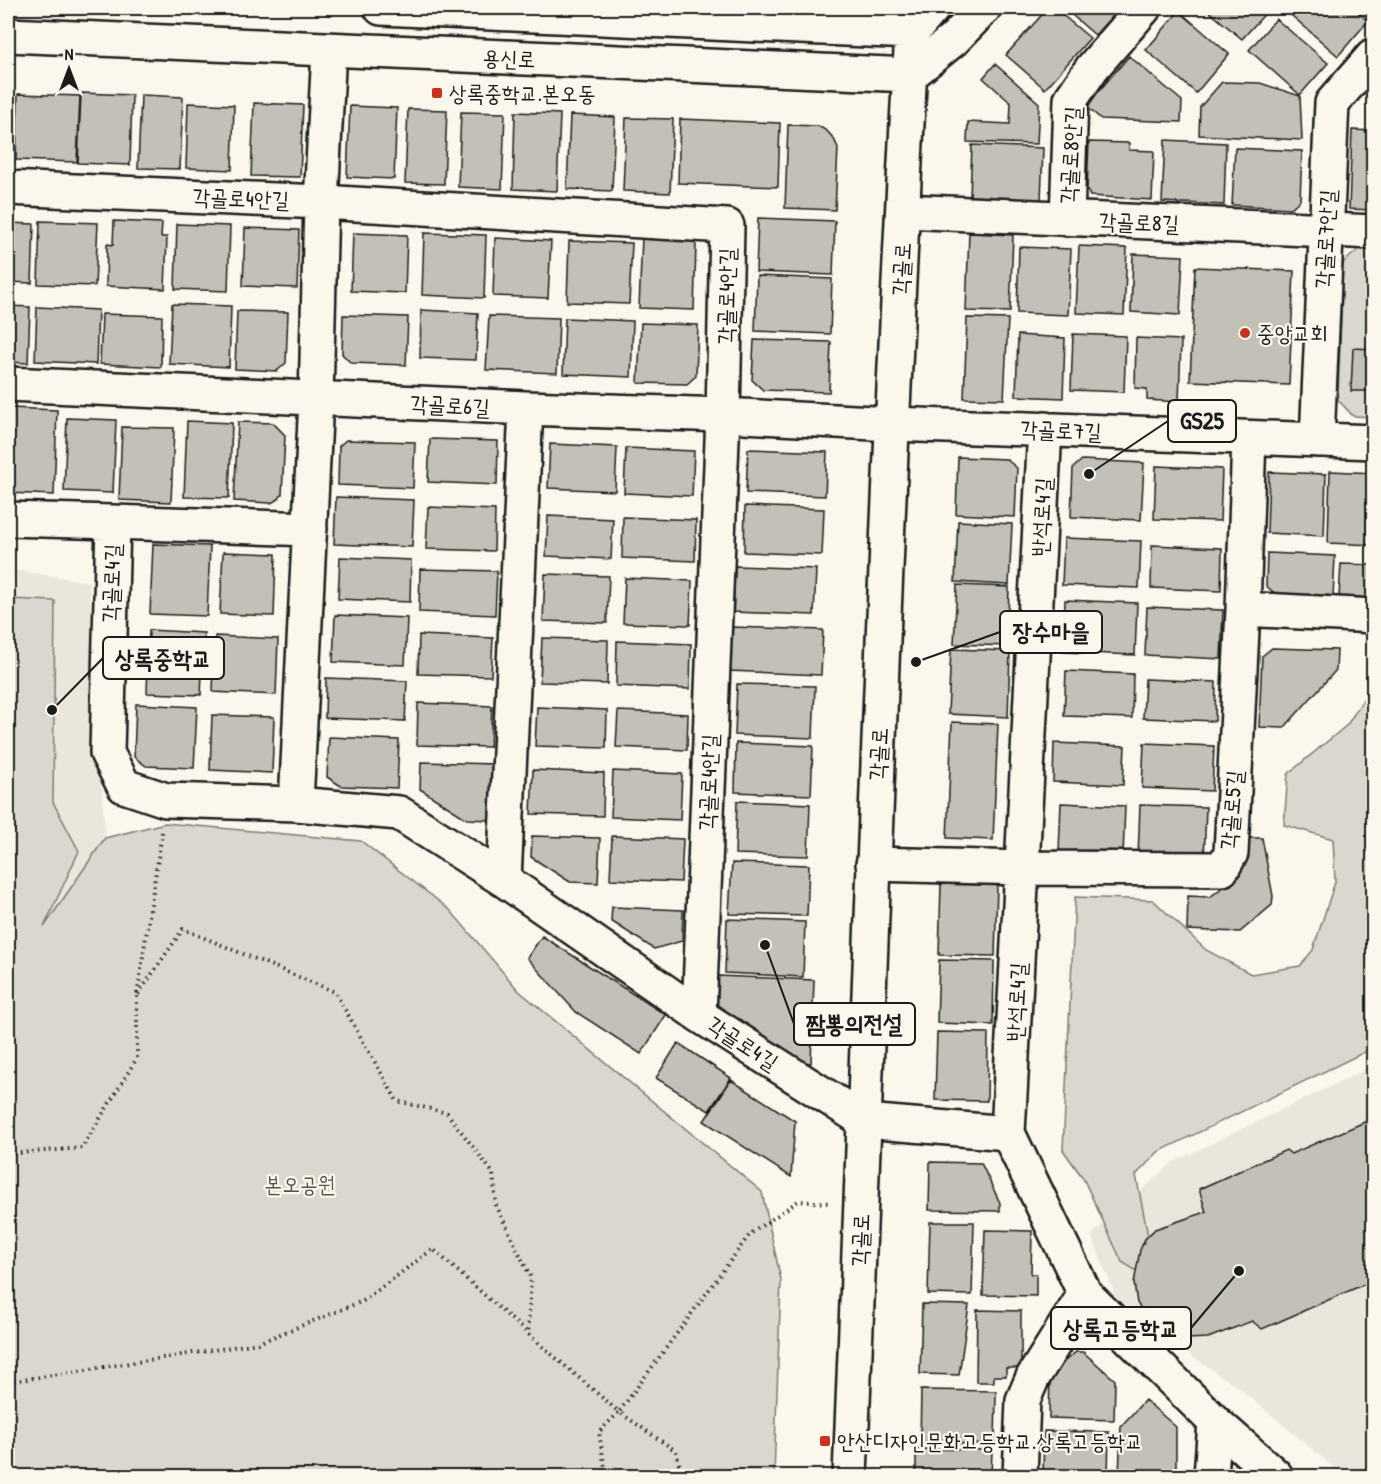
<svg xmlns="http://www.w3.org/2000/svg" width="1381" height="1484" font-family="'Patrick Hand','Poor Story',sans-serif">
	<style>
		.built { fill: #eae6dc }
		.green { fill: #dad7ce; stroke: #7b7a75; stroke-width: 1.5 }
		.building { fill: #c3c0b8; stroke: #1c1c1c; stroke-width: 1.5 }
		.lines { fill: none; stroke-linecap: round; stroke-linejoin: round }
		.minor-casing { stroke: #1c1c1c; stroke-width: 38 }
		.major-casing { stroke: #1c1c1c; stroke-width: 38 }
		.path { stroke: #1c1c1c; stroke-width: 4; stroke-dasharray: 1.5 4.5; stroke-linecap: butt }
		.minor { stroke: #fbf7ec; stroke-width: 33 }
		.major { stroke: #fbf7ec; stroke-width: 33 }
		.poi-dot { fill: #c8321e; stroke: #fbf7ec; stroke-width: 2 }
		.labels { text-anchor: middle; stroke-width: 4.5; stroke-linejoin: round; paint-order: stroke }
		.street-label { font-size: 22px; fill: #1c1c1c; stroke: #fbf7ec }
		.poi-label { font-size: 22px; fill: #1c1c1c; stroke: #fbf7ec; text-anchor: start }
		.park-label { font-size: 22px; fill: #555451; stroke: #fbf7ec }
		.leader { fill: none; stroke: #1c1c1c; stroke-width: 2 }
		.callout-dot { fill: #1c1c1c; stroke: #fbf7ec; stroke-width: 2 }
		.callout { fill: #fbf7ec; stroke: #1c1c1c; stroke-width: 2 }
		.callout-label { font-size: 24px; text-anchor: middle; font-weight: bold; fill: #1c1c1c }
	</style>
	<rect width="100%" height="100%" fill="#fbf7ec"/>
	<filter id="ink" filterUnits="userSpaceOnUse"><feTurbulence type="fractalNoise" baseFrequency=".0167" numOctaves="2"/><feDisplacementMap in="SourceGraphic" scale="12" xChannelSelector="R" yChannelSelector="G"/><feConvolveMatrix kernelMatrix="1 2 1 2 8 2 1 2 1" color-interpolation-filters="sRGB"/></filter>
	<g filter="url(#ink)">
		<path class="built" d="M8,569L89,582L105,838L8,982Z
			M1373,1066V1476H1344L1239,1388L1120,1307L1091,1235L1173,1162Z"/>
		<path class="green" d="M1360,248L1373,249V417L1353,416L1338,400L1343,263Z
			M8,599L55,601L53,802L79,851L44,927L105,838L165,823L361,841L450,910L519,991L762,1192L781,1280L774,1476H8V982L12,975L8,974Z
			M1373,684V1048L1158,1152L1136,1175L1151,1251L1140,1273L1122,1262L1083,1178L1063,1150L1075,897L1153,900L1206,950L1251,974L1300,966L1313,950L1335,882L1333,839L1284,825L1288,774L1347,725Z"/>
		<path class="building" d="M1048,8H1054L1090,38L1045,89L1006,55Z
			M1066,8H1119L1095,35L1065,9Z
			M1205,8H1270L1242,39Z
			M1283,8H1353L1368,21L1338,56Z
			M1179,11L1229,54L1196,93L1146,50Z
			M1276,19L1328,63L1300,95L1249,50Z
			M1129,56L1182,101L1181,122L1101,119L1086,106Z
			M995,64L1039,103L1037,144L967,142L968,122L1010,124L1011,103L983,78Z
			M1222,82L1260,83L1300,96L1302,140L1199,135L1200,107Z
			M8,84H10L8,152Z
			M81,93L132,95L130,165L78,163Z
			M18,94L80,96L77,162L16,160Z
			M141,95L183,97L180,169L138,168Z
			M188,103L234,105L232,170L186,168Z
			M254,103L303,105L300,177L251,176Z
			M350,106L397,108L394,179L347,177Z
			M408,109L447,110L444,184L405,183Z
			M461,112L505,113L502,189L458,187Z
			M515,112L560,114L557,191L513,189Z
			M570,115L615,117L612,191L567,189Z
			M626,118L673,119L670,193L623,191Z
			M680,119L780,123L778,187L678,183Z
			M788,125L818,126L827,131L834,139L838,148L835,210L785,208Z
			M1352,130L1374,131V210L1349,209Z
			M1165,140L1226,143L1224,205L1162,202Z
			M1089,142L1129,143V150L1154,151L1152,200L1090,196L1087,189Z
			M972,145L1043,148L1041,200L970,197Z
			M1235,148L1302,151L1300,200L1291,208L1232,205Z
			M758,218L835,221L833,275L756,272Z
			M40,221L98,223L95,286L38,284Z
			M114,221L162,223L161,237H167L165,289L106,286L107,244L113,245Z
			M8,223L34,224L32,283L8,282Z
			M177,224L230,226L228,291L175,289Z
			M245,228L299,230L297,288L243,286Z
			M353,233L407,235L405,293L351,291Z
			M424,233L486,235L484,298L422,295Z
			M969,233L1013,235L1010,312L966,311Z
			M642,237L691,240L696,245L694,310L639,308Z
			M495,238L551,241L548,298L493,296Z
			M569,241L632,243L629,304L567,302Z
			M1079,246L1127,248L1124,315L1076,313Z
			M1019,247L1071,249L1068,315L1017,313Z
			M1133,254L1183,256L1180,315L1131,312Z
			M1195,267L1294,271L1289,385L1190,381Z
			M757,276L832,279L830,334L755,331Z
			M172,304L231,306L229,367L169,364Z
			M8,306L30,307L28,363L8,362Z
			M37,307L98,310L96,364L35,361Z
			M421,310L478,313L476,360L420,358Z
			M237,311L288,312L286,363L277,371L235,369Z
			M102,314L162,316L161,367L100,364Z
			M343,315L408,317L406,365L351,363L342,354Z
			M489,316L559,318L557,373L486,370Z
			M565,318L633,321L631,377L563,374Z
			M967,318L1008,319L1004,399L964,398Z
			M641,323L698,325L696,376L687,384L638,383Z
			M1073,334L1126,336L1124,392L1071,390Z
			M1018,335L1065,338L1063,398L1016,396Z
			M1136,338L1181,340L1179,402L1147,400V389L1135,388Z
			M754,340L831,342L829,392L763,390L752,380Z
			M1353,348L1374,349V403H1372V391H1351Z
			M11,408L57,410L54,495L8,493Z
			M67,418L116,420L113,493L64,491Z
			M187,421L232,423L229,498L184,497Z
			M238,422L273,423L285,435L282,494L279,499L271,503L234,501Z
			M122,427L174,428L171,502L119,500Z
			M430,439L498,441L497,485L428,482Z
			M346,440L415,442L413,488L338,485L339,446Z
			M550,444L617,447L615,491L548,488Z
			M626,448L694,451L692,496L624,493Z
			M748,449L827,452L825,496L746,493Z
			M958,457L1006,459L1017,468L1015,517L956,514Z
			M1082,460L1144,463L1141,520L1071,517L1073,468Z
			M1156,466L1222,469L1220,521L1154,519Z
			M1330,471L1374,473V545L1328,543Z
			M1269,472L1326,474L1324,536L1267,533Z
			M336,497L414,500L412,547L334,544Z
			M745,506L824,509L822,555L744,552Z
			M428,507L495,510L494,551L426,549Z
			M548,516L613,519L611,559L546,556Z
			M623,517L696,520L695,561L622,558Z
			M958,521L1012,524L1009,585L955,582Z
			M1064,538L1141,541L1139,588L1062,585Z
			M153,544L210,546L207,616L150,614Z
			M1152,545L1222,548L1221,591L1151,588Z
			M223,552L276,554L274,616L220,614Z
			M1267,553L1335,556L1333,598L1277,595L1266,586Z
			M340,557L411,560L410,602L338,599Z
			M1341,564L1374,565V598L1339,597Z
			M735,566L816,569L814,615L733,612Z
			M420,569L497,571L495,615L419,612Z
			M545,574L609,576L607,623L543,621Z
			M625,578L692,581L690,625L623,623Z
			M957,585L1009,587L1007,646L954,644Z
			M1065,600L1137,603L1135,655L1063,652Z
			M1147,607L1223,610L1221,659L1145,655Z
			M335,615L407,618L405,665L333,662Z
			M731,627L823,630L821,675L729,671Z
			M149,630L204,633L201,695L147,693Z
			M419,635L493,638L491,676L418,674Z
			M215,636L278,639L276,695L213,692Z
			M542,638L608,640L607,684L540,682Z
			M617,641L691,644L690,689L616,686Z
			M1272,648L1337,650L1336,670L1284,728L1259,727L1262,656Z
			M951,649L1010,651L1008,717L948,714Z
			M1066,671L1133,674L1132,718L1064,716Z
			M326,678L407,681L405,721L325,718Z
			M1145,679L1216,682L1215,721L1143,718Z
			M737,684L815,686L813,738L735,735Z
			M418,703L492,706L490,747L417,745Z
			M136,704L197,707L194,768L146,766L134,757Z
			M537,707L607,710L606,748L535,746Z
			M618,711L688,714L687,750L616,747Z
			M212,715L274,717L272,773L210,770Z
			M952,722L998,724L993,840L947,838Z
			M329,737L399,740L397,788L341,786L327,777Z
			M736,743L813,746L811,795L735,792Z
			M1054,743L1125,746L1123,785L1053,782Z
			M1144,743L1214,746L1212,791L1142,788Z
			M421,762L494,764L492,820L467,819L420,789Z
			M533,770L604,773L603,816L531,814Z
			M613,771L682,774L680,820L611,817Z
			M737,801L810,804L808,856L735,854Z
			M1061,803L1125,806L1123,855L1059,852Z
			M1140,805L1206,807L1204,860L1138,858Z
			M532,836L600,838L598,883L570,882L531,857Z
			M612,836L683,839L681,882L610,879Z
			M1241,838H1262L1273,896L1272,905L1240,932L1187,930L1188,896L1210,897L1224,886L1222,882L1237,870L1240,874Z
			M732,863L809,865L807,916L729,914Z
			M941,884L997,885L995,956L939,955Z
			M612,907L683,910L682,941L654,949L611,921Z
			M727,919L805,922L803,977L725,973Z
			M542,936L666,1015L641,1054L576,1012L527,958Z
			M939,960L994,961L993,1025L937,1023Z
			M718,976L814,980L811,1063L791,1062L717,1005Z
			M937,1032L988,1033L987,1101L935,1100Z
			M678,1043L731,1078L709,1111L656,1078Z
			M731,1080L795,1121L791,1177L704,1121Z
			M1374,1118V1280L1262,1329L1252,1321L1208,1338L1186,1339L1166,1331L1148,1319L1137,1303L1134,1283L1140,1250L1145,1239L1155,1229L1206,1212L1199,1189L1286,1150L1291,1154Z
			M930,1162L981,1163L1000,1203V1211L929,1210Z
			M930,1222H974L972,1295L928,1294Z
			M985,1230L1032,1231L1031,1274H1036V1296L983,1295Z
			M922,1304L969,1305L959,1375L920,1374Z
			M977,1310L1021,1311V1368H1006V1376H994V1382H976Z
			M1076,1352H1083L1115,1380L1114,1420L1049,1418L1050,1373Z
			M921,1390L996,1391L995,1444L920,1443Z
			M1145,1400L1176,1427V1476H1119L1121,1426Z
			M1044,1431L1109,1432L1108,1476H1043Z
			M916,1449L992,1450L991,1476H916Z"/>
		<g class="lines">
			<defs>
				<path id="minor" d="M8,188L321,202L727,226L723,415L699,1015
					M904,211L1374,232
					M1067,219L1071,99L1092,68L1144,8
					M8,384L526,408L723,415L893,424L1374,442
					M1045,429L1008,1133L1085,1294L1215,1422L1276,1476
					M1317,440L1332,103L1374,55
					M8,519L113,522L107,753L124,786L166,800L296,804L399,813L504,880L699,1015L865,1121L1008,1133
					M113,522L310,529
					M1243,609L1374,616
					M296,804L316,399L321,202L329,50
					M873,864L1023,868L1222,869L1231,853L1243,609L1249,438
					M504,880L526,408
					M1020,1476L1023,1400L1033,1377L1085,1294
					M1211,1476L1215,1422"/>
				<path id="major" d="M381,8L912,32
					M912,32L933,8
					M8,35L910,75L954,39L984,8
					M850,1476C870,995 885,513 912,32"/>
			</defs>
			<use href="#minor" class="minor-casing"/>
			<use href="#major" class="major-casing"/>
			<path class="path" d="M162,832L137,996L183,929L335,992L397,1101L447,1113L493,1173L496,1205L531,1278L528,1334L619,1412L599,1432L606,1476
				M8,1154L82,1148L137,1058V996
				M8,1382L258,1343L363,1301L433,1249L528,1334
				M682,1476L676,1451L619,1412L750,1234L798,1201L831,1203"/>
			<use href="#minor" class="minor"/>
			<use href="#major" class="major"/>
		</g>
	</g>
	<g class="poi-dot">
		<rect x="431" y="87" width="12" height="12" rx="3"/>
		<circle cx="1245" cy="333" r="6"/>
		<rect x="819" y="1435" width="12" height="12" rx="3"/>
	</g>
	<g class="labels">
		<g class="street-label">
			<text transform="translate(509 58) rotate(2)" y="8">용신로</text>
			<text transform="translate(1070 155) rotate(-87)" y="8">각골로8안길</text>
			<text transform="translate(241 198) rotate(2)" y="8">각골로4안길</text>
			<text transform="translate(1139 222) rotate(2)" y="8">각골로8길</text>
			<text transform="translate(1325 239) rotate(-87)" y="8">각골로7안길</text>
			<text transform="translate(901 269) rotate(-87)" y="8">각골로</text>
			<text transform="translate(726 296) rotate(-89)" y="8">각골로4안길</text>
			<text transform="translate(450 405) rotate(3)" y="8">각골로6길</text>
			<text transform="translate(1061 430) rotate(2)" y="8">각골로7길</text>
			<text transform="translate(1041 517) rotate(-87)" y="8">반석로4길</text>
			<text transform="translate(111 583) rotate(-88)" y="8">각골로4길</text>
			<text transform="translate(878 754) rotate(-87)" y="8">각골로</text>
			<text transform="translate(708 782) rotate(-88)" y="8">각골로4안길</text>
			<text transform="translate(1231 810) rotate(-85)" y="8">각골로5길</text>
			<text transform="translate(1016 1002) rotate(-87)" y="8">반석로4길</text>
			<text transform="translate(743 1043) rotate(33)" y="8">각골로4길</text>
			<text transform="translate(860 1240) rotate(-88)" y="8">각골로</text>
		</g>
		<g class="poi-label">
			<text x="449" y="101">상록중학교.본오동</text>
			<text x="1257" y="341">중앙교회</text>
			<text x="837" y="1449">안산디자인문화고등학교.상록고등학교</text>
		</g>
		<g class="park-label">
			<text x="300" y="1192">본오공원</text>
		</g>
	</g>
	<path class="leader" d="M1089 474L1168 421M916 662L1000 632M52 710L103 658M765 945L794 1024M1239 1271L1191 1328"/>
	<g class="callout-dot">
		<circle cx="1089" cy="474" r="6"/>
		<circle cx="916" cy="662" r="6"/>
		<circle cx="52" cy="710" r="6"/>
		<circle cx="765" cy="945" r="6"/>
		<circle cx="1239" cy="1271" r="6"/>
	</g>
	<g class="callout">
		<rect x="1168" y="400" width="68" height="42" rx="6"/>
		<rect x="1000" y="611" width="102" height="42" rx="6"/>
		<rect x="103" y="637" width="121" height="42" rx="6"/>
		<rect x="794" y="1003" width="121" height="42" rx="6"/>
		<rect x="1051" y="1307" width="140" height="42" rx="6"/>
	</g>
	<g class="callout-label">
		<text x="1202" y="429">GS25</text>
		<text x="1051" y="640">장수마을</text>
		<text x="163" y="667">상록중학교</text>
		<text x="854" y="1032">짬뽕의전설</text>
		<text x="1121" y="1337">상록고등학교</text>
	</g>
	<rect width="1381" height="1484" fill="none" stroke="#fbf7ec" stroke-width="30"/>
	<rect x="15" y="15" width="1351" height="1454" fill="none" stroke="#1c1c1c" stroke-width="2" filter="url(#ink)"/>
	<g transform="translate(69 69)" stroke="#fbf7ec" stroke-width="4.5" paint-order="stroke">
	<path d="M0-4.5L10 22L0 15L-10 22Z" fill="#1c1c1c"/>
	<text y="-9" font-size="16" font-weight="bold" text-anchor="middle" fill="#1c1c1c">N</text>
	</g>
</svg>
